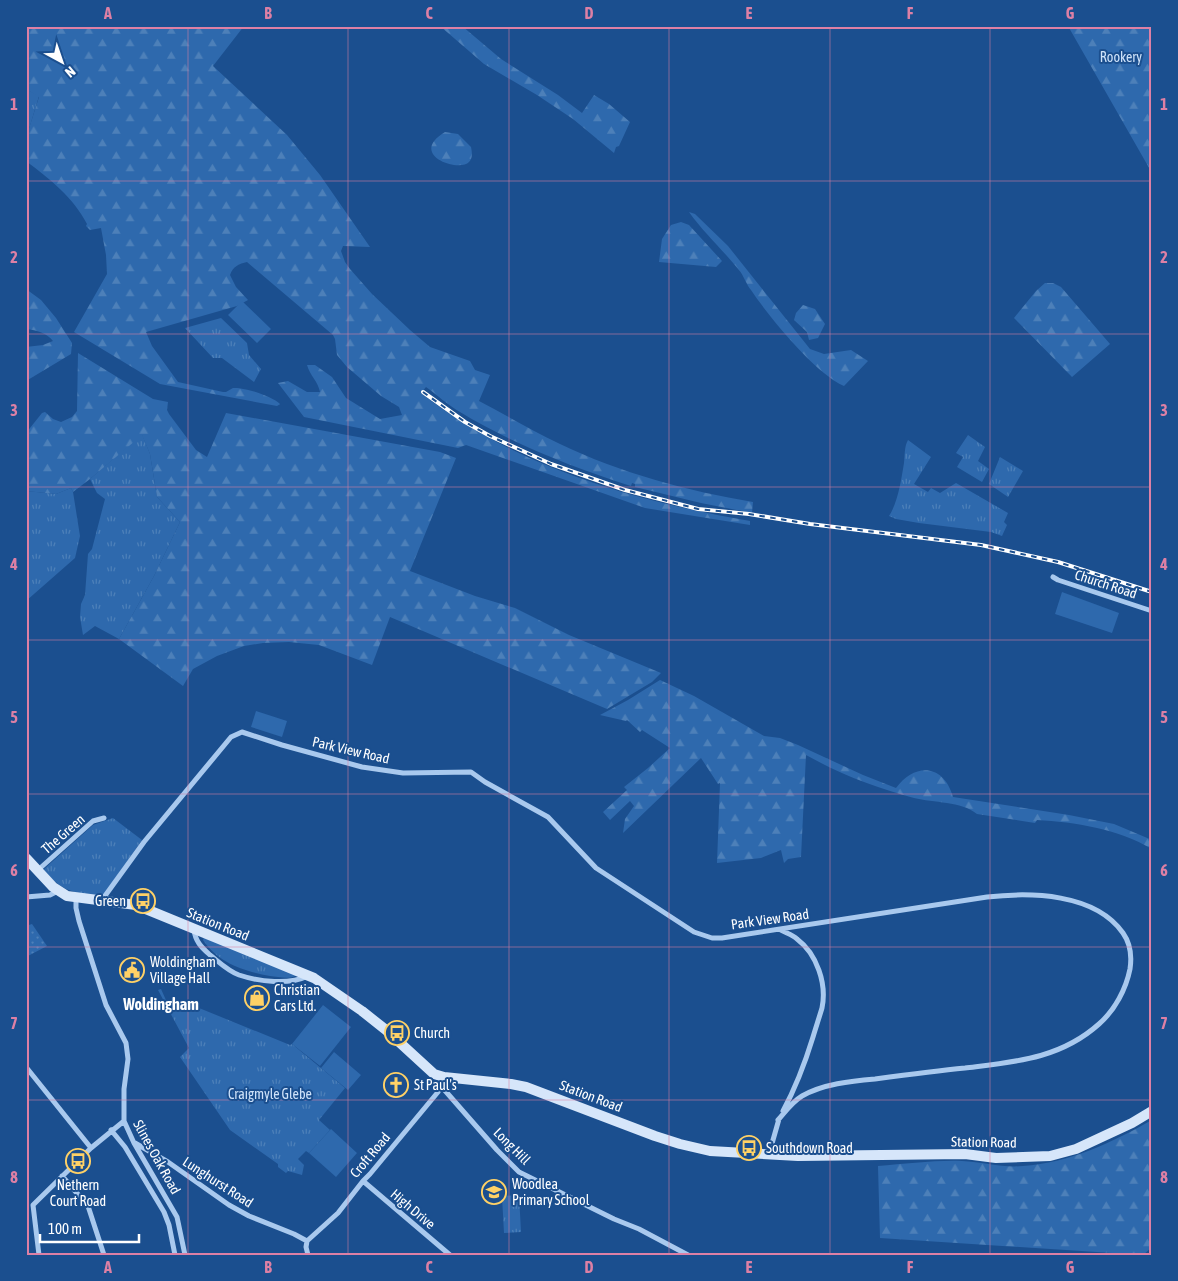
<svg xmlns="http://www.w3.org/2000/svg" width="1178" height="1281" font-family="'Asap Condensed',sans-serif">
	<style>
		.grass { fill: url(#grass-tufts) }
		.forest { fill: url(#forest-firs) }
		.garden { fill: url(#garden-dots) }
		.pitch { fill: #2e69ad }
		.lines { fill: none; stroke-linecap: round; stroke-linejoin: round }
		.street { stroke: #a9c9ee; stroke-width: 5 }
		.secondary { stroke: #d6e6fa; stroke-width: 10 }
		.rail-casing { stroke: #fff; stroke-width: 4 }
		.rail { stroke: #1b4f8f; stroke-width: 2; stroke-dasharray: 5.5; stroke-linecap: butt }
		.grid { fill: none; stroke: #dd80a5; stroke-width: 1; stroke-opacity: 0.55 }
		.labels { text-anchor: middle; stroke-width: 4; stroke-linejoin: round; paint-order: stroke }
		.park-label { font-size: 14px; fill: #cfe3fa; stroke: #1b4f8f }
		.street-label { font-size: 14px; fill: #fff; stroke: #1b4f8f }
		.poi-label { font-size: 14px; fill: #fff; stroke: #1b4f8f; text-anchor: start }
		.quarter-label { font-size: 16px; font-weight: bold; fill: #fff; stroke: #1b4f8f }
		.neatline { fill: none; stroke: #dd80a5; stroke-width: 2 }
		.grid-label { font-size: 16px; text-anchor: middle; font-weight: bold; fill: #dd80a5 }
	</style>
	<defs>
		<pattern id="grass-tufts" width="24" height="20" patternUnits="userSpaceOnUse" patternTransform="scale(1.25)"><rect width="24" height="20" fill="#2e69ad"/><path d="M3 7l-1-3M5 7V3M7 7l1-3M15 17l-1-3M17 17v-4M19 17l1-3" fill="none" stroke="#4d80b9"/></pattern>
		<pattern id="forest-firs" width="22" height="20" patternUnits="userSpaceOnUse" patternTransform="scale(1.25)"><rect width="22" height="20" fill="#2e69ad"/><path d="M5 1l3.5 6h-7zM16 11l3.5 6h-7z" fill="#4d80b9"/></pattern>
		<pattern id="garden-dots" width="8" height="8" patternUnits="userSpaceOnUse" patternTransform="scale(1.25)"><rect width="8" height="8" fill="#2e69ad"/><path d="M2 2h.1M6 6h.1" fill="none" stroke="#4d80b9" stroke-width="1.8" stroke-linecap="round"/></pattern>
	</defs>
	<rect width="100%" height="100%" fill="#1b4f8f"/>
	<path class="grass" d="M26,89L39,96L26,139Z
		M221,318L247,343L249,355L261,369L254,382L222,358H213L185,328Z
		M142,434L150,454L157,497L180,522L154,576L119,639L95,626L83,635L80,617L81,604L85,595L88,554L92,549L105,499L97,493L90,479Z
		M968,435L985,447L978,461L989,469L982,482L957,467L963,457L956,453Z
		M908,440L931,457L914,484L928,492L931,488L940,493L956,483L1008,513L1004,522L1007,525L1002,536L991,532L919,523L896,519L889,516C898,502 901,481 904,463C905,456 904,447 908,440Z
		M1000,457L1023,471L1008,497L989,484Z
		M71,488L73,492L80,536L75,558L26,601V491L56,494Z
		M113,818L142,840L104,894L100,896C70,892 64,892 43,870L93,825Z
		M204,937L297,975C290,980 279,977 270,976C244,971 218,963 203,940Z
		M161,989L169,1007L174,1002L199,1008L290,1045L292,1044L345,1088L319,1120L330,1130L309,1153L306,1151L298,1159L304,1165L302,1175L288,1171L286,1173L278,1167V1164L230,1130L180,1057L189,1048L158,990Z
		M519,1195L521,1232L504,1233L502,1196Z"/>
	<path class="forest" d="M26,26H244L213,66L287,135L320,175L370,247L343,246L341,251L345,262L350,269L372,294L410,330L430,347L470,361L475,370L490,375L479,401C506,415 532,431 560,444C620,473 688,491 753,502L752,513L701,503L635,487V484L632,483L631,486C572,467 513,444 460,412C448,405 437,395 426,387L421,393C515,467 634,501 750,521V525L645,508L466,445L458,448L304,417L278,383L288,381L307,392H320C318,381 310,376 307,365H315L332,377L346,398L380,419L402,415L399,407L381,396L347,367L337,355L335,339L333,335L247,262C239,264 233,266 230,275L236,287L248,300L237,306L146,332L152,346L178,382L223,392H226L233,388C244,387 272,396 280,404L277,406L160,384L74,332L107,274L106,255L101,228L90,230L86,226L87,224C73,197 50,179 26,161V138L39,97L26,89Z
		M440,26H462L501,59L558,95L582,113L594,95L609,104L630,122L619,146L616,147L614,153L573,119L537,95L484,64Z
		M1068,26H1152V173Z
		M445,132L458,134L471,147C472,152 473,158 469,162C459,173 407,155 445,132Z
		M689,212L695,214L728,246L810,349L824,354L851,350L868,361L844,386C815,373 769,317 751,290C746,284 744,276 739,270C723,250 704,233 689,212Z
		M681,222L689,225L722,261L716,267L659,262L662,239L671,225Z
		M1045,283H1053L1061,287L1110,344L1072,377L1014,318L1036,291Z
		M26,289L41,300L56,318L72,343L71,354L26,381V347L43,345L53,341C47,333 37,330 26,329Z
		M803,305L815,309L825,324L818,338L809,340L807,332L794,320L796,313Z
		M78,353L153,399L168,402L167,410L169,414L196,450L207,457L226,413L440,452L456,458L410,571L475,596L515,608L569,635L661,673L652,682L607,709L390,617L372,665L319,645L289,642L263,643L244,646L217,656L193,669L183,686L119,639L154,576L180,522L157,497L150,454L142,435L90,479L73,492L71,488L56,494L26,491V433L42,413L45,412L53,419L61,422L72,417L77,411Z
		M660,680L694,696L764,736L780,738L798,745L863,775L896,788C915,762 944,764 953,797L1069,815L1114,824L1152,840V849C1118,829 1075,822 1037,820L1035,823L977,814C961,801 934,803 914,798C876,788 840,774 806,755L801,857L788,859L784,863L781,850L761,858L717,863L720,783L718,784L701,758L623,833L625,819L634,806L630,801L610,820L603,812L627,790L624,787L648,768L670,748L642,730L640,732L627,720L626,721L600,715L628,700Z
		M1152,1120V1247L1143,1255L880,1238L878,1166C906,1164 935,1160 962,1161C983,1162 1003,1168 1023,1166C1069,1163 1113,1142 1152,1120Z"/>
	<path class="garden" d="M32,924L47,946L26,957V926Z"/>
	<path class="pitch" d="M242,301L271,329L257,343L228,315Z
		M1062,592L1119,613L1112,633L1055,614Z
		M256,711L287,721L282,737L251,727Z
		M323,1005L351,1027L320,1066L292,1044Z
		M334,1052L361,1075L348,1090L321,1068Z
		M331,1129L357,1153L336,1177L309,1153Z"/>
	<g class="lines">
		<path class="street" d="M1053,577L1058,580L1152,611
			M38,870L93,821L104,818
			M26,897L50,895L58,891
			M76,898V908L79,921L106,1005L126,1043L128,1059L124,1089V1121L134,1143L177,1217L185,1255
			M102,900L144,842L231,737L242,732L282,745L362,767L403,773L471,772L485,782L548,817L596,868L694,932L712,938H722L987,897C1030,892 1095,893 1123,933C1130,943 1132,956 1130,969C1126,989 1115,1010 1099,1024C1060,1059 1014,1062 965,1068C935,1071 905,1075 875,1079C851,1081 823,1084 802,1096C792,1102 785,1112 778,1120
			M194,929C195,941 201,947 210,955C219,962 228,971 239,975C260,982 289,985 308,976
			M781,930C786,933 793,935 797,939C817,954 827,984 822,1008C819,1018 816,1027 813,1037C805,1063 796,1087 783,1111
			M26,1067L91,1148
			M441,1086L497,1150L519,1172L614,1219L639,1229L688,1255
			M111,1130L125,1147L164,1212L169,1225L175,1255
			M135,1143L168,1162L229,1205L249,1216L294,1234L307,1241L306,1247L308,1255
			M769,1154L779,1119
			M62,1176L88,1206L104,1255
			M363,1181L450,1255
			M307,1241L338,1213L363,1181L370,1174L438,1092L444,1077
			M39,1255L33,1205L91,1148L124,1121"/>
		<path class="secondary" d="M26,858L53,887L67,896L136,905L314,978L362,1011L386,1030L434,1074L444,1077L511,1084L526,1087L655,1136L680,1144L710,1151L798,1156L965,1154L996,1158L1050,1156L1076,1149L1132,1123L1152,1111"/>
		<defs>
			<path id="rail" d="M423,392L465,422L490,436L551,464L625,490L698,509L749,514L810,524L981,545L1058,562L1152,592"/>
		</defs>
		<use href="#rail" class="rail-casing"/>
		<use href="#rail" class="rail"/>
	</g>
	<path class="grid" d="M188,26V1255M348,26V1255M509,26V1255M669,26V1255M830,26V1255M990,26V1255M26,181H1152M26,334H1152M26,487H1152M26,640H1152M26,794H1152M26,947H1152M26,1100H1152"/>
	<defs>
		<symbol id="bus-ring" viewBox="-11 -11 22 22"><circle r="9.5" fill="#1b4f8f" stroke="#ffd166" stroke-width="1.5"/><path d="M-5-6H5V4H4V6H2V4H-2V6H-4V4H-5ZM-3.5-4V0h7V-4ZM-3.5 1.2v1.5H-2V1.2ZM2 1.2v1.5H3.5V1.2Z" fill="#ffd166"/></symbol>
		<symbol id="civic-ring" viewBox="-11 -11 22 22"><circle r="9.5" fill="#1b4f8f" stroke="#ffd166" stroke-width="1.5"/><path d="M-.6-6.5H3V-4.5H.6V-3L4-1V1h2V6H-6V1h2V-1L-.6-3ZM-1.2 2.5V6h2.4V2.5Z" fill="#ffd166"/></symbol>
		<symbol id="shop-ring" viewBox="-11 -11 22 22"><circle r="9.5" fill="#1b4f8f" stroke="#ffd166" stroke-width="1.5"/><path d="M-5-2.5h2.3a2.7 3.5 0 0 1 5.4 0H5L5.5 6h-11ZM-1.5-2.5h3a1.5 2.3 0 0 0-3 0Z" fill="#ffd166"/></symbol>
		<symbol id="church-ring" viewBox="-11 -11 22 22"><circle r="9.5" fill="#1b4f8f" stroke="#ffd166" stroke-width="1.5"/><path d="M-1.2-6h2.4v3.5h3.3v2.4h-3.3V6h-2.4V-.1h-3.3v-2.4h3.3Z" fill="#ffd166"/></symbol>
		<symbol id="school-ring" viewBox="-11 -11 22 22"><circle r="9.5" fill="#1b4f8f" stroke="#ffd166" stroke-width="1.5"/><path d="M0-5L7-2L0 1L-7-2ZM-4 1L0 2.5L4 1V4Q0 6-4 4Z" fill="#ffd166"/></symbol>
	</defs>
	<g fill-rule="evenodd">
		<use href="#bus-ring" x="129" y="887" width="28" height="28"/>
		<use href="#civic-ring" x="118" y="956" width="28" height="28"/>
		<use href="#shop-ring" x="243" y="984" width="28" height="28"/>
		<use href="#bus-ring" x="383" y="1019" width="28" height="28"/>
		<use href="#church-ring" x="382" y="1071" width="28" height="28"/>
		<use href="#bus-ring" x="735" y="1134" width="28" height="28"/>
		<use href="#bus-ring" x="64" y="1147" width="28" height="28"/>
		<use href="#school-ring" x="480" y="1178" width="28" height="28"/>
	</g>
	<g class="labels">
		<g class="park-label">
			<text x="1121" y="62">Rookery</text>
			<text x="270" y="1099">Craigmyle Glebe</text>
		</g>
		<g class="street-label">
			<text transform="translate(1106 584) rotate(18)" y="5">Church Road</text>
			<text transform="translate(351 750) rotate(13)" y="5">Park View Road</text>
			<text transform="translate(63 834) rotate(-41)" y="5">The Green</text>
			<text transform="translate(770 919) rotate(-8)" y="5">Park View Road</text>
			<text transform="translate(218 924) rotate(22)" y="5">Station Road</text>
			<text transform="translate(591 1096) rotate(21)" y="5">Station Road</text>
			<text transform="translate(984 1142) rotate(1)" y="5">Station Road</text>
			<text transform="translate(512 1146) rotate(45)" y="5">Long Hill</text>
			<text transform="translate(370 1155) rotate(-50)" y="5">Croft Road</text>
			<text transform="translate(157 1157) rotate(61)" y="5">Slines Oak Road</text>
			<text transform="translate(218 1182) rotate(33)" y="5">Lunghurst Road</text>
			<text transform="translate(413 1209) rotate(40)" y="5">High Drive</text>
		</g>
		<g class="poi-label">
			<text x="126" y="906" text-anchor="end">Green</text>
			<text x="150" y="967">Woldingham<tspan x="150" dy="16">Village Hall</tspan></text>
			<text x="274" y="995">Christian<tspan x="274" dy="16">Cars Ltd.</tspan></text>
			<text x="414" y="1038">Church</text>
			<text x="414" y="1090">St Paul's</text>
			<text x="766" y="1153">Southdown Road</text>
			<text x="512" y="1189">Woodlea<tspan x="512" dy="16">Primary School</tspan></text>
			<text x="78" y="1190" text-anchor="middle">Nethern<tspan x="78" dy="16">Court Road</tspan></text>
		</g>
		<g class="quarter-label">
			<text x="161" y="1010">Woldingham</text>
		</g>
	</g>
	<rect width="1178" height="1281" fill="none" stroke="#1b4f8f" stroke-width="55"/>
	<g transform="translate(62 62) rotate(140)" stroke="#1b4f8f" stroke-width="4" paint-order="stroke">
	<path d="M0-4L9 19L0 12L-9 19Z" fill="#ffffff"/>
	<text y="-8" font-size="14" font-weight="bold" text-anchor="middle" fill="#ffffff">N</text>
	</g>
	<path d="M40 1234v8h99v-8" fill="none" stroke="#ffffff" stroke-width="2.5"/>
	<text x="48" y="1234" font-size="15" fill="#ffffff" stroke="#1b4f8f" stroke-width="4" paint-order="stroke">100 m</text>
	<rect x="28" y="28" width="1122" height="1226" class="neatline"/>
	<g class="grid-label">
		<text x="108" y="19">A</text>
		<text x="268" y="19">B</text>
		<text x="429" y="19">C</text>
		<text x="589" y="19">D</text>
		<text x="749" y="19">E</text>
		<text x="910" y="19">F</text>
		<text x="1070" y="19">G</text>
		<text x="14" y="110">1</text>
		<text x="1164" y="110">1</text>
		<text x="14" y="263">2</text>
		<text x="1164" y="263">2</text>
		<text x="14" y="416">3</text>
		<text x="1164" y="416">3</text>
		<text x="14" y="570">4</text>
		<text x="1164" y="570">4</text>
		<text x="14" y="723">5</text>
		<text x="1164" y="723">5</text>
		<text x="14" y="876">6</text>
		<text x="1164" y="876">6</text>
		<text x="14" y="1029">7</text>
		<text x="1164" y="1029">7</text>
		<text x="14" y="1183">8</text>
		<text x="1164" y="1183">8</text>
		<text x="108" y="1273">A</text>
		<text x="268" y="1273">B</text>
		<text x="429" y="1273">C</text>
		<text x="589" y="1273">D</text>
		<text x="749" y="1273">E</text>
		<text x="910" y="1273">F</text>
		<text x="1070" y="1273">G</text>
	</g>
</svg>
